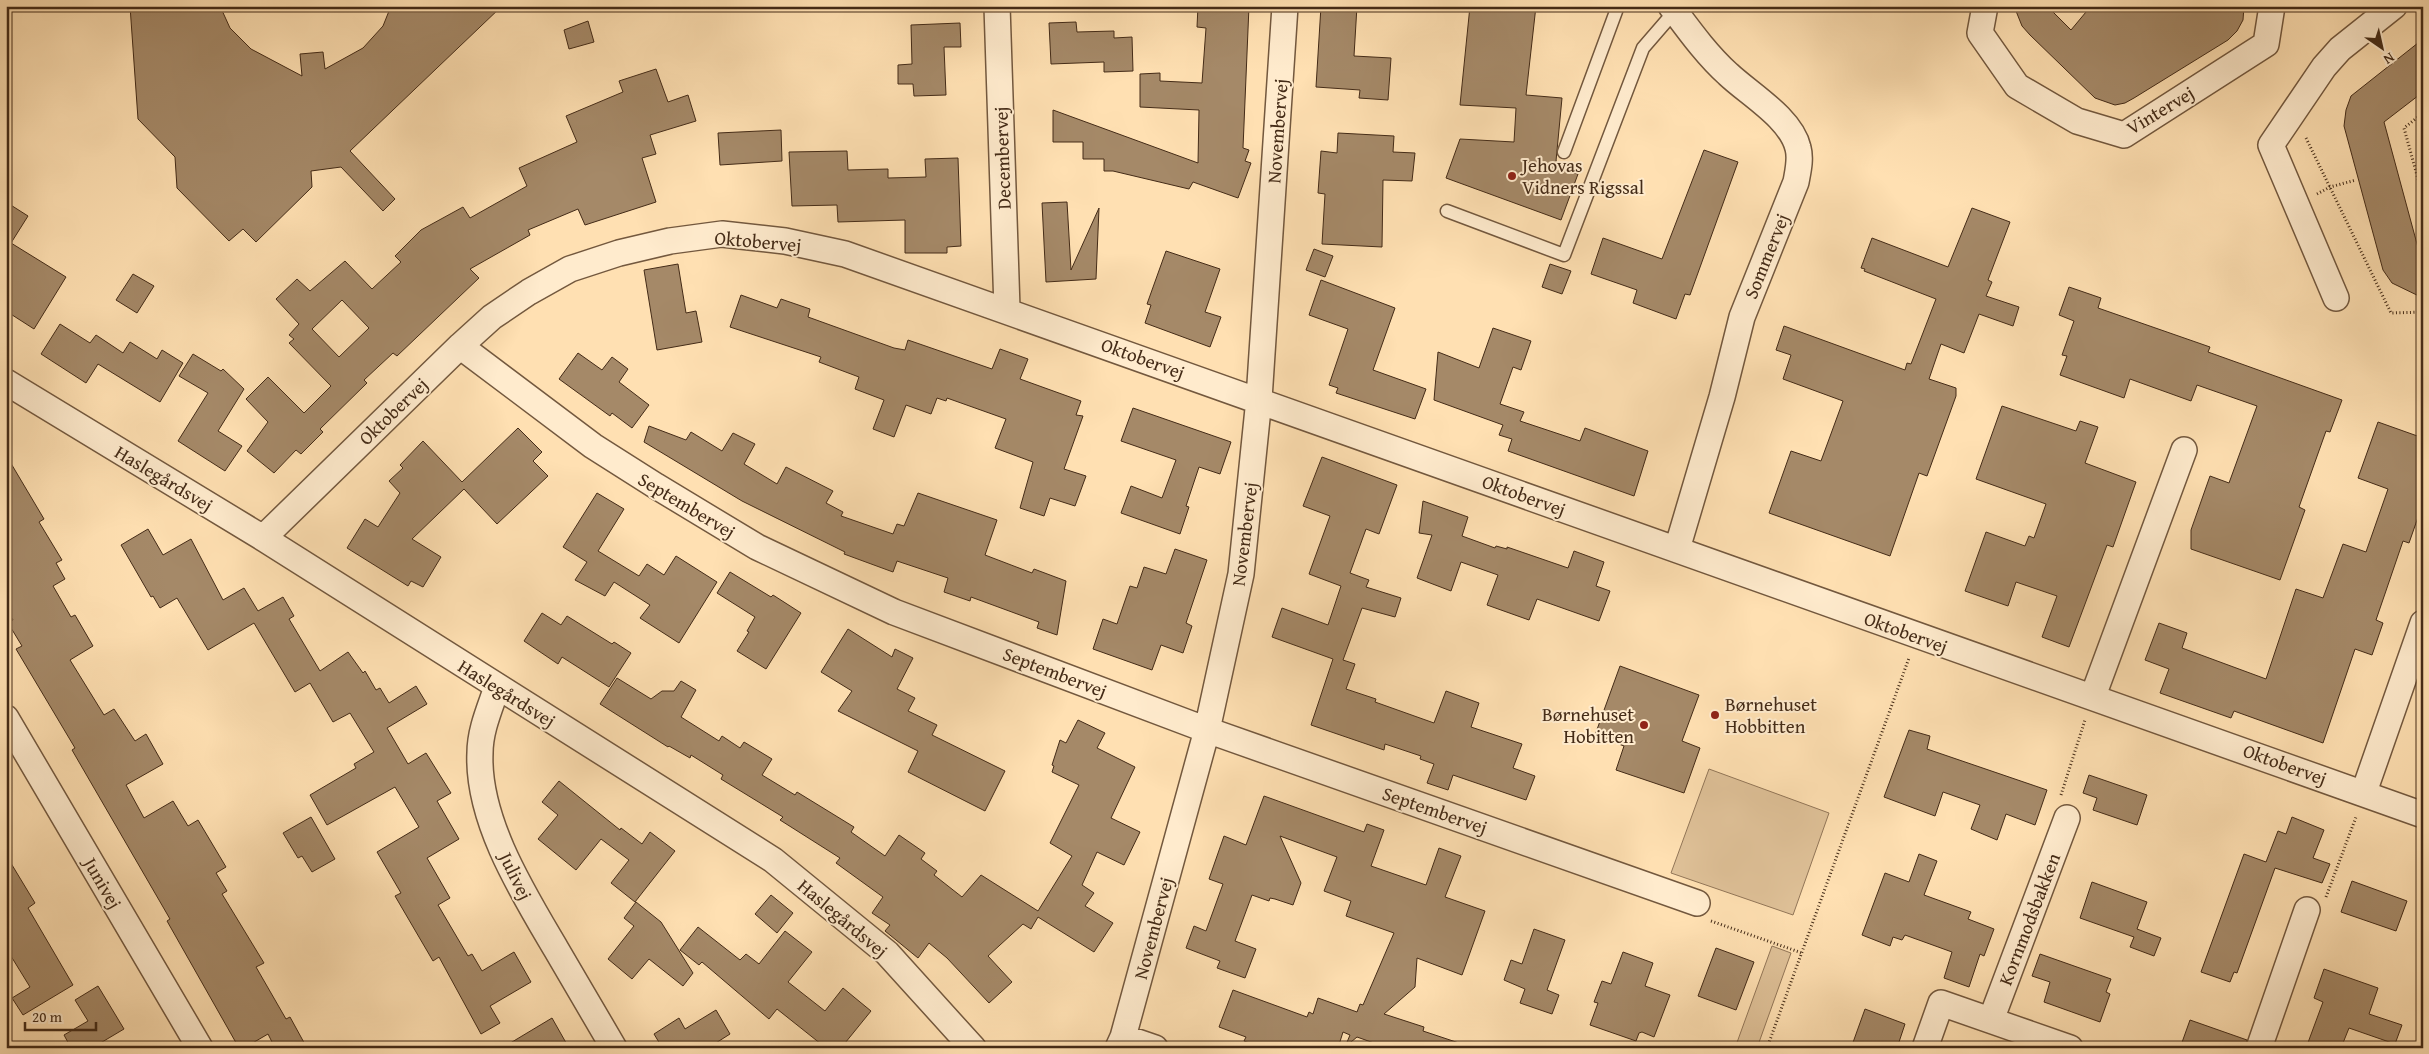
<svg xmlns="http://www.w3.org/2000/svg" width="2429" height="1054" font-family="'Gentium Book Plus',serif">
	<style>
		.green { fill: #dfc198; stroke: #927658 }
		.building { fill: #a58968; stroke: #442b17; fill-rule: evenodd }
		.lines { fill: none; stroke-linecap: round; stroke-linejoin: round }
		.service-casing { stroke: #73583e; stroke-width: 15 }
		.minor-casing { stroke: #73583e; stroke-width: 28 }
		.path { stroke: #442b17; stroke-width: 3; stroke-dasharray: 1 2.5; stroke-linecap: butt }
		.service { stroke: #ffebcd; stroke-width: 12 }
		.minor { stroke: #ffebcd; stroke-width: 25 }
		.poi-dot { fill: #8f2418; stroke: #ffebcd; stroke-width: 2 }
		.labels { text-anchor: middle; stroke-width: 4; stroke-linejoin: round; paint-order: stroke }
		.street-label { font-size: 19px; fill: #442b17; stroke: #ffebcd }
		.poi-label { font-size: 19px; fill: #442b17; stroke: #ffebcd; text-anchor: start }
	</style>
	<rect width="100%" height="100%" fill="#ffe0b2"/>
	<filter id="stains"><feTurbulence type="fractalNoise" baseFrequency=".004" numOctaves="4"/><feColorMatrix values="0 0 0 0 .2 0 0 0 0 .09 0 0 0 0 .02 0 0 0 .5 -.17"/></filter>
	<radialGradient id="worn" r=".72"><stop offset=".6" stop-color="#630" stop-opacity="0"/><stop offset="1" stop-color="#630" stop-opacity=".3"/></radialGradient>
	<path class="green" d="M1709,769L1829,813L1793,915L1671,873Z
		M1772,946L1791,953L1757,1048H1735Z"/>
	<path class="building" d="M130,6H220L230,28L251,49L302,76L300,54L323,52L325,69L363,48L383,26L391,6H502L350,151L395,199L383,211L341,167L311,171L312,187L256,242L243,229L229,241L177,188L175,157L138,119Z
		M1198,6H1249L1243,148L1249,150L1245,161L1251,163L1238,198L1193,182L1189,189L1113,171H1104V159H1083V142H1053V110L1198,163L1199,110L1140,107V74L1160,73V81L1202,83L1206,28L1197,27Z
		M1321,6H1357L1354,56L1391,58L1388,100L1359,98L1360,90L1316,87Z
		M1470,6H1536L1526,95L1562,98L1556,161L1576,169L1574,173L1578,174L1561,220L1446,178L1460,139L1514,142L1516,108L1460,105Z
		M2014,6H2047L2071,30L2091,6H2244L2243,20L2237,31L2228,40L2134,98L2125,103L2115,105L2095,98L2030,35L2022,26Z
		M588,21L594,42L569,49L564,30Z
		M1076,22L1077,32L1114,31V38L1132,37L1133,71L1104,72V62L1051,64L1049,23Z
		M960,23L961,47H944L946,95L914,96L913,84H898V65L912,64L911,25Z
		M2423,39V92L2384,122L2420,255H2423V298L2392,283L2383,270L2344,126L2346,110L2351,96Z
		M656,69L668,102L688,95L696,121L650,135L656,154L642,158L656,202L585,225L578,209L528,230L530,235L470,269L479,278L397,356L393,353L364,380L367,383L320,429L323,432L301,454L296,450L274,473L247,451L268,422L246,399L268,377L304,413L331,386L289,343L294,339L289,335L299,324L276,299L297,279L310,291L345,261L372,289L401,262L395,256L421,230L463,207L470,218L527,186L519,168L577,142L566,116L623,92L619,81ZM342,300L369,328L339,357L312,329Z
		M781,130L782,161L720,165L718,133Z
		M1338,133L1394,136L1393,152L1415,153L1412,181L1383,180L1382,247L1322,244L1325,194L1318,193L1321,151L1337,153Z
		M1704,150L1738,162L1690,295L1685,294L1676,319L1633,303L1637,290L1591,274L1603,238L1662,259Z
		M847,151L848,170L888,169V178L926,177L925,159L958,158L961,246L947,247V253H905V220L838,222L837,205L792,206L789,152Z
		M6,202L28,216L11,243L66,277L34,329L6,311Z
		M1067,202L1071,270L1099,208L1096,279L1046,282L1042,203Z
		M1972,208L2010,222L1988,280L1992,282L1986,296L2019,307L2013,326L1979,314L1964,353L1941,344L1929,379L1956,388V396L1927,476L1919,473L1890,556L1769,513L1791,451L1821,461L1843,401L1783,379L1791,355L1776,350L1784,326L1905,370L1907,363L1911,364L1936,299L1864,271L1865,269L1861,268L1872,238L1948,267Z
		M1314,249L1333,256L1325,277L1306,270Z
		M1166,251L1220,269L1205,312L1221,317L1210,347L1145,323L1151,305L1147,304Z
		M678,264L686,313L696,311L702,342L657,350L644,270Z
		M1550,264L1571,271L1562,294L1542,287Z
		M133,274L154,286L137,313L116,300Z
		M1321,280L1395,308L1373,370L1426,389L1415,419L1336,393L1338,388L1329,385L1348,329L1309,315Z
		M2069,287L2101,298L2098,308L2210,347L2208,352L2342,400L2330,432L2326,431L2299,507L2305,510L2280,580L2191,549V530L2210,476L2229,483L2257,406L2197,385L2191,401L2130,379L2124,398L2060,375L2067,356L2062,355L2074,321L2059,315Z
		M741,295L777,308L781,299L810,309L808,317L894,348L905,350L908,340L992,369L1000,349L1028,359L1020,379L1081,401L1076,415L1083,416L1064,469L1086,476L1075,506L1050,498L1044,516L1020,508L1033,462L995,448L1006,419L947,398L946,401L937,398L931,414L906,405L894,437L873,429L884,400L855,389L859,377L819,362L821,357L730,327Z
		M60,324L90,343L96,335L123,353L130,342L157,359L162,350L183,363L160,402L98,364L86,383L41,354Z
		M1493,328L1531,341L1521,370L1513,367L1500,404L1524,412L1520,421L1580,441L1585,428L1648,451L1634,496L1508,451L1512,439L1499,435L1503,425L1434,400L1438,352L1479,368Z
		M578,353L602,370L612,357L628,369L619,382L649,405L632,428L612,413L610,416L559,379Z
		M193,354L221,371L223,369L244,389L218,431L242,446L225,471L178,441L208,393L179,376Z
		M2002,406L2076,431L2080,421L2098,427L2085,463L2136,482L2113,547L2107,545L2069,647L2042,637L2057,596L2016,582L2008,606L1965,591L1986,532L2025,546L2029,536L2034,538L2046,504L1976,479Z
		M1133,408L1231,442L1220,474L1199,467L1186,506L1189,507L1180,534L1121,513L1131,486L1162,498L1176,460L1121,441Z
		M2378,422L2423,438V503L2409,543L2403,541L2376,620L2383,623L2372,655L2355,649L2323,743L2234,711L2231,718L2160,693L2169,669L2145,660L2159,623L2187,633L2182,648L2266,679L2296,589L2323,598L2343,544L2366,552L2388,489L2358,478Z
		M649,426L686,440L691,432L722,451L733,433L755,444L744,464L777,484L786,467L833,491L826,503L843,512L841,516L893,534L897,524L904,526L918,493L997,520L985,555L1032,573L1034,569L1066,581L1057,635L1037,628L1039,622L971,597L970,601L944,592L948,578L897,561L893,572L844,554L845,552L742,501L644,442Z
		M518,428L542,452L533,461L548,476L497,524L464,489L412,539L441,557L423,587L411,581L408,586L347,548L365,519L378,527L400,493L389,481L403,468L400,465L423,441L462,482Z
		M6,455L44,519L39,522L62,560L56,563L65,579L53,586L71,617L75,615L93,646L70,660L104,715L114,709L135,741L146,734L163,764L126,785L144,818L173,801L188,826L198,820L226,867L216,873L227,891L222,894L264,963L256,967L286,1019L290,1017L307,1048H275L268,1034L244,1048H239L167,921L170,919L72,750L75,748L16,649L22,646L8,623L13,620L6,609Z
		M1322,457L1397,485L1379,534L1366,529L1350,573L1369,580L1366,587L1401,598L1395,617L1362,608L1343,660L1355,664L1346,689L1376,699L1375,702L1434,723L1446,691L1479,703L1471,727L1522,744L1513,768L1535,776L1526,800L1453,775L1448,790L1427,783L1434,764L1420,759L1421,756L1385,744L1384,750L1311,725L1333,659L1272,637L1282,608L1328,625L1341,586L1309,574L1330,516L1303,506Z
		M597,493L624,509L598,551L639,576L647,564L664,575L676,556L717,582L679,643L640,618L650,605L614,582L605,596L575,580L587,562L563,547Z
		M1423,501L1468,517L1462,536L1495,548L1496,546L1507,549V547L1568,568L1574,551L1604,562L1596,586L1610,591L1599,621L1537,599L1529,620L1487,605L1498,575L1461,562L1451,591L1417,578L1432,535L1419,533Z
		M148,529L163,555L191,539L223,600L244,588L258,611L283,597L294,616L289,619L320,671L348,652L363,673L365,671L376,690L380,688L389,703L416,686L427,704L387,728L408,764L426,753L451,793L437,801L459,839L427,858L450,898L438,905L468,956L472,954L482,971L514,952L531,982L490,1006L500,1023L481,1034L439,957L433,961L395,896L401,893L377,852L419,827L395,787L327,825L310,795L356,768L354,764L374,752L350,713L333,722L310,683L295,692L254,623L208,650L177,598L160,608L153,596L151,597L121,545Z
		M1175,549L1207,560L1186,623L1192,626L1183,653L1161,645L1152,670L1093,649L1103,619L1117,624L1130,586L1137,588L1144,567L1166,574Z
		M730,572L771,597L773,595L801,613L766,669L737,651L749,632L747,631L755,617L717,593Z
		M542,613L561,625L567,616L612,644L614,642L631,653L609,687L562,657L558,664L524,641Z
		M848,629L892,657L895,649L913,658L897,689L915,698L908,711L937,725L932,735L1005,771L985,811L908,772L918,751L838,711L852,691L821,672Z
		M1620,666L1699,695L1682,741L1700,748L1684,793L1616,770L1624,746L1595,735Z
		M617,678L651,699L662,691H674L681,681L696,690L681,717L719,741L722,736L740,748L744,742L772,759L762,775L795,795L797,792L854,827L851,832L885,856L899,835L925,853L921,859L937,871L934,875L962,897L981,875L1038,911L1072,856L1050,843L1079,785L1052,772L1054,766L1052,765L1060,740L1066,743L1078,720L1105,733L1097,748L1135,767L1111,818L1140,832L1124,865L1097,852L1082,885L1094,893L1085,906L1113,923L1094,952L1038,917L1031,929L1023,924L988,956L1012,982L989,1003L947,958L929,943L918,958L885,931L890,925L872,913L883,897L836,863L840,858L780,820L783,817L721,779L723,775L691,755L690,758L669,746L668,747L600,704Z
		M1909,730L1930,736L1927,749L2047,790L2035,825L2006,814L1997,840L1971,829L1980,805L1943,792L1935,816L1884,797Z
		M2089,775L2147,795L2137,825L2093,810L2097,798L2083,793Z
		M559,781L620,830L621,828L642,844L650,832L675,851L635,902L611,883L629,860L601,839L576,870L538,839L558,815L542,802Z
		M1264,796L1364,832L1367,824L1384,830L1371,866L1426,885L1439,848L1461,856L1445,897L1485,911L1462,975L1417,958L1415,987L1384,1014L1424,1027L1423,1031L1462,1044L1461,1048H1388L1357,1037L1345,1047L1350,1035L1343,1032L1338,1048H1263L1244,1041L1246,1037L1219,1027L1233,990L1307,1017L1309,1012L1313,1014L1318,998L1357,1012L1360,1004L1363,1005L1394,933L1346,916L1351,901L1324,891L1337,857L1280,836L1301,883L1293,905L1275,899L1270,898L1269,901L1252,895L1235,941L1256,949L1245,978L1217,968L1220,961L1186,948L1194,926L1206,931L1223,884L1209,879L1224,836L1246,845Z
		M311,817L335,859L312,872L302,856L298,858L283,833Z
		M2292,817L2324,830L2313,858L2330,864L2322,883L2275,868L2237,973L2234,972L2230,982L2201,972L2244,854L2266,862L2278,831L2286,834Z
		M1919,854L1937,861L1924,895L1971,912L1968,919L1994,929L1984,956L1980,954L1969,987L1944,978L1952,952L1905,935L1902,940L1893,937L1890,946L1862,935L1885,873L1909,882Z
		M6,855L35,903L28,908L73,985L23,1015L12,998L30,987L6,948Z
		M2352,881L2407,901L2396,931L2341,912Z
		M2092,882L2147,902L2137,929L2161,938L2154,956L2130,947L2134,937L2080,918Z
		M771,895L793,913L777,933L755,914Z
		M636,902L661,922L693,973L683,986L649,959L632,979L608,959L634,926L624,918Z
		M698,927L740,960L746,954L759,964L785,931L812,952L788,982L825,1011L843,988L871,1011L841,1048H826L777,1009L769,1019L702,962L699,965L680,950Z
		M1534,929L1565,940L1547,990L1559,995L1552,1014L1520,1003L1525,989L1504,980L1511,960L1522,964Z
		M1716,948L1754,962L1736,1010L1698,996Z
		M1623,952L1653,963L1645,986L1670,995L1654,1037L1642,1032L1639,1033L1636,1041L1590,1025L1598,1003L1594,1002L1602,981L1611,984Z
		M2040,954L2111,979L2106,992L2110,994L2100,1022L2044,1002L2050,982L2032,976Z
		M2324,969L2378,988L2369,1014L2402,1025L2395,1044L2349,1028L2341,1048H2306L2323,1002L2314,998Z
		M98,986L124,1029L92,1048H71L64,1035L88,1021L75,1000Z
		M1865,1009L1905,1024L1897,1048H1851Z
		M716,1010L730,1034L708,1048H654L660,1044L654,1034L679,1018L685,1029Z
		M552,1018L569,1048H502Z
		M2190,1020L2247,1040L2245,1048H2180Z"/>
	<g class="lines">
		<defs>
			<path id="service" d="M1564,152L1618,6
				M1447,211L1564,255L1643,48L1675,11"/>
			<path id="minor" d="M997,6L1007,309
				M1671,6C1689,30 1706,54 1728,74C1749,94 1791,118 1798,148C1801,159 1798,171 1796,182L1742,317L1722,397L1677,549
				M1985,6L1980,33L2017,86L2077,121L2124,135L2266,44L2272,6
				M2336,298L2271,145L2324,67L2340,49L2394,6
				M460,346L593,446L656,486L757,547L894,612L1207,730L1697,903
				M6,382L263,538L773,860L887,953L973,1048
				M263,538L460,346L492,317L529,292L570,269L619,253L670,241L722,234L785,241L845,254L2423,815
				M497,687C490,708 480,730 480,753C477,820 523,893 556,949C575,982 595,1015 614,1048
				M2093,696L2184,450
				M6,718L200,1048
				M2364,792L2423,623
				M1991,1020L2067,818
				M1123,1037L1155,1048
				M1118,1048L1123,1037L1207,730L1241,574L1259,399L1285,6
				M1925,1048L1941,1003L2070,1048
				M2259,1048L2307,910"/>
		</defs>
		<use href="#service" class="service-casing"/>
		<use href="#minor" class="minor-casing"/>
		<path class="path" d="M2423,113L2404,128L2423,197
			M2306,138L2391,313L2423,312
			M2317,194L2330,187L2356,180
			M2061,795L2085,720
			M2326,897L2356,817
			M1711,921L1802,953
			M1767,1048L1909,658"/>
		<use href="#service" class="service"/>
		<use href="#minor" class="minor"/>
	</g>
	<g class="poi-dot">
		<circle cx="1512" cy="176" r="5"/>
		<circle cx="1715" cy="715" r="5"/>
		<circle cx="1644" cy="725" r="5"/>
	</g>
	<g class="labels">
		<g class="street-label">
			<text transform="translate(2160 110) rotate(-31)" y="7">Vintervej</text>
			<text transform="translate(1277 131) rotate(-86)" y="7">Novembervej</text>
			<text transform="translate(1002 158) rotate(-92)" y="7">Decembervej</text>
			<text transform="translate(758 241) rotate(5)" y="7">Oktobervej</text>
			<text transform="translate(1766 256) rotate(-68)" y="7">Sommervej</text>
			<text transform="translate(1143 358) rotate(20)" y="7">Oktobervej</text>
			<text transform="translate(393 411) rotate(-44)" y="7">Oktobervej</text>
			<text transform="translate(164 478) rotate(31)" y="7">Haslegårdsvej</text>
			<text transform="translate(1524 495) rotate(20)" y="7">Oktobervej</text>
			<text transform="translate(687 505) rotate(31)" y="7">Septembervej</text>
			<text transform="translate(1244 534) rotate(-83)" y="7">Novembervej</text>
			<text transform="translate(1906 632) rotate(20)" y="7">Oktobervej</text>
			<text transform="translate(1055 672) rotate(21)" y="7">Septembervej</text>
			<text transform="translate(507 693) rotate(32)" y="7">Haslegårdsvej</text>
			<text transform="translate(2285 764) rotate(20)" y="7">Oktobervej</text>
			<text transform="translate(1435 810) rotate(19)" y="7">Septembervej</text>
			<text transform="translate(516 876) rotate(64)" y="7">Julivej</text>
			<text transform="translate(103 883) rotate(60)" y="7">Junivej</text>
			<text transform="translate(843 918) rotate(40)" y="7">Haslegårdsvej</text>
			<text transform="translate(2029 919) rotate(-69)" y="7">Kornmodsbakken</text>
			<text transform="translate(1153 928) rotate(-75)" y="7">Novembervej</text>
		</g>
		<g class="poi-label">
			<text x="1522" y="172">Jehovas<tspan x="1522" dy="22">Vidners Rigssal</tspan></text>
			<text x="1725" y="711">Børnehuset<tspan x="1725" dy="22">Hobbitten</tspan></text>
			<text x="1634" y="721" text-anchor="end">Børnehuset<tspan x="1634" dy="22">Hobitten</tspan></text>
		</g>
	</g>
	<rect width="2429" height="1054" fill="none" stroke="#ffe0b2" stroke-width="25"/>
	<rect x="8" y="8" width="2414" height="1039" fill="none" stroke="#442b17" stroke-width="2.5"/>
	<rect x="12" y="12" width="2404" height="1029" fill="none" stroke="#442b17"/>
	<g transform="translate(2382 48) rotate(146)" stroke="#ffebcd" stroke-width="4" paint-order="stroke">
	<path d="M0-4L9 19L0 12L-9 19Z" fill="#442b17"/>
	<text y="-8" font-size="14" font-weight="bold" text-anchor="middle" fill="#442b17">N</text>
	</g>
	<path d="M25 1022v8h71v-8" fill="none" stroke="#442b17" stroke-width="2.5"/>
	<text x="32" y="1022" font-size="15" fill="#442b17" stroke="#ffebcd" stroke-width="4" paint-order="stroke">20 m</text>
	<rect width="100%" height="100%" filter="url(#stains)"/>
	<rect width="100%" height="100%" fill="url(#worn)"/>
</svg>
